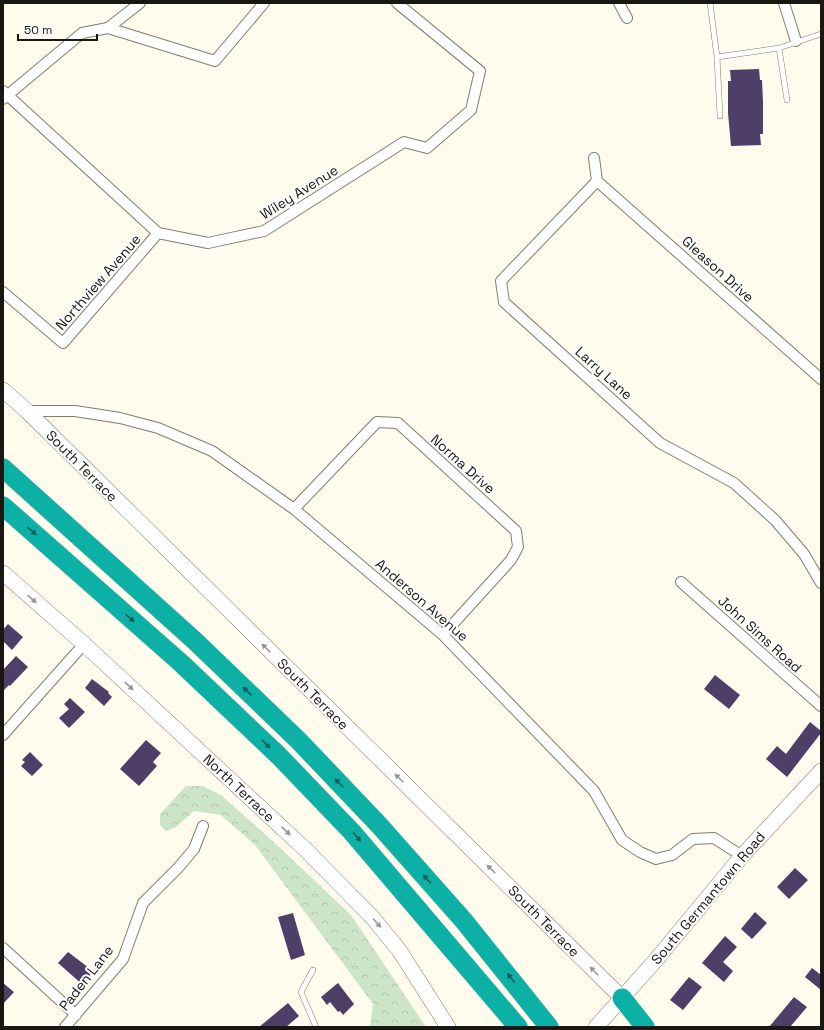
<svg xmlns="http://www.w3.org/2000/svg" width="824" height="1030" font-family="'Space Grotesk',sans-serif">
	<style>
		.forest { fill: url(#forest-crowns) }
		.building { fill: #4f3e68 }
		.lines { fill: none; stroke-linecap: round; stroke-linejoin: round }
		.lane-casing { stroke: #827e6e; stroke-width: 6 }
		.street-casing { stroke: #827e6e; stroke-width: 12 }
		.secondary-casing { stroke: #827e6e; stroke-width: 16 }
		.highway-casing { stroke: #dadad9; stroke-width: 20 }
		.lane { stroke: #fff; stroke-width: 5 }
		.street { stroke: #fff; stroke-width: 10 }
		.secondary { stroke: #fff; stroke-width: 15 }
		.highway { stroke: #0db0a5; stroke-width: 19 }
		.oneway { fill: #145c54 }
		.oneway2 { fill: #989794 }
		.labels { text-anchor: middle; stroke-width: 4; stroke-linejoin: round; paint-order: stroke }
		.street-label { font-size: 14px; fill: #191711; stroke: #fff }
	</style>
	<defs>
		<pattern id="forest-crowns" width="20" height="18" patternUnits="userSpaceOnUse"><rect width="20" height="18" fill="#cce5c7"/><path d="M2 6a3 3 0 1 1 6 0M12 15a3 3 0 1 1 6 0" fill="none" stroke="#afc4aa"/></pattern>
	</defs>
	<rect width="100%" height="100%" fill="#fffbed"/>
	<path class="forest" d="M186,786H203L222,796L278,846L351,915L426,1027H370L373,1004L255,845L221,815L194,811L176,827L166,831L160,825V814Z"/>
	<path class="building" d="M759,69L760,80H762L763,102V134H760L761,145L731,146L728,113V81H731L730,70Z
		M8,624L23,637L12,650L3,641V630Z
		M16,656L28,667L10,686L9,685L3,691V670Z
		M715,675L740,695L729,709L704,689Z
		M92,679L109,692L108,693L112,697L104,706L85,688Z
		M70,698L85,712L69,728L59,718L69,709L64,704Z
		M810,722L821,731V733L787,777L766,759L777,746L786,754Z
		M146,740L161,753L153,762L157,766L139,786L120,769Z
		M30,752L43,765L32,776L21,766L25,762L22,760Z
		M795,868L808,880L789,899L777,887Z
		M755,912L767,923L752,939L741,929Z
		M293,913L305,955L291,960L278,917Z
		M725,936L737,947L723,962L733,971L724,982L702,963Z
		M68,952L93,971L83,985L58,963Z
		M812,968L821,975V990L805,977Z
		M689,977L702,987L683,1010L670,1000Z
		M3,983L14,992L3,1004Z
		M338,983L354,1004L343,1015L340,1011L338,1012L330,1002L327,1005L321,997Z
		M794,997L807,1007L790,1027H769Z
		M288,1003L299,1016L286,1027H259Z"/>
	<g class="lines">
		<defs>
			<path id="lane" d="M710,3L717,57L720,116
				M779,48L787,100
				M717,57L779,48L821,34
				M313,970L301,992L316,1027"/>
			<path id="street" d="M140,3L108,28L215,61L264,3
				M619,3L627,18
				M784,3L796,41
				M3,91L158,233L208,243L264,231L404,142L427,148L471,110L480,71L397,3
				M3,99L82,33L108,28
				M594,158L597,181L501,281L504,302L660,443L734,483L775,520L804,554L821,583
				M597,181L821,379
				M3,292L63,343L158,233
				M27,411H75L120,418L158,428L212,451L294,509L443,635L594,791L622,840L640,852L656,859L672,855L693,839L714,838L742,856
				M294,509L377,422L398,423L516,531L518,547L511,560L443,635
				M681,582L821,706
				M3,735L84,644
				M3,948L76,1015
				M65,1027L123,959L143,903L178,868L194,849L203,826"/>
			<path id="secondary" d="M3,390L27,411L622,998
				M3,573L84,644L306,850L372,917L399,950L448,1027
				M596,1027L655,961L742,856L821,771"/>
			<path id="highway" d="M3,468L195,641L299,741L379,825L464,921L549,1027
				M3,506L181,663L279,756L352,832L518,1027
				M622,998L645,1027"/>
		</defs>
		<use href="#lane" class="lane-casing"/>
		<use href="#street" class="street-casing"/>
		<use href="#secondary" class="secondary-casing"/>
		<use href="#highway" class="highway-casing"/>
		<use href="#lane" class="lane"/>
		<use href="#street" class="street"/>
		<use href="#secondary" class="secondary"/>
		<use href="#highway" class="highway"/>
	</g>
	<defs><path id="oneway-solid" d="M-6-.8H1V-3.2L6.5 0L1 3.2V.8H-6Z"/></defs>
	<g class="oneway">
		<use href="#oneway-solid" transform="translate(32 531) rotate(41)"/>
		<use href="#oneway-solid" transform="translate(130 618) rotate(41)"/>
		<use href="#oneway-solid" transform="translate(247 691) rotate(-136)"/>
		<use href="#oneway-solid" transform="translate(266 744) rotate(44)"/>
		<use href="#oneway-solid" transform="translate(339 783) rotate(-134)"/>
		<use href="#oneway-solid" transform="translate(357 837) rotate(50)"/>
		<use href="#oneway-solid" transform="translate(427 879) rotate(-132)"/>
		<use href="#oneway-solid" transform="translate(511 978) rotate(-129)"/>
	</g>
	<g class="oneway2">
		<use href="#oneway-solid" transform="translate(32 599) rotate(41)"/>
		<use href="#oneway-solid" transform="translate(266 648) rotate(-135)"/>
		<use href="#oneway-solid" transform="translate(129 686) rotate(43)"/>
		<use href="#oneway-solid" transform="translate(399 778) rotate(-135)"/>
		<use href="#oneway-solid" transform="translate(286 831) rotate(43)"/>
		<use href="#oneway-solid" transform="translate(491 869) rotate(-135)"/>
		<use href="#oneway-solid" transform="translate(377 923) rotate(50)"/>
		<use href="#oneway-solid" transform="translate(594 971) rotate(-135)"/>
	</g>
	<g class="labels">
		<g class="street-label">
			<text transform="translate(299 192) rotate(-32)" y="5">Wiley Avenue</text>
			<text transform="translate(718 269) rotate(42)" y="5">Gleason Drive</text>
			<text transform="translate(98 282) rotate(-49)" y="5">Northview Avenue</text>
			<text transform="translate(604 373) rotate(42)" y="5">Larry Lane</text>
			<text transform="translate(463 464) rotate(42)" y="5">Norma Drive</text>
			<text transform="translate(82 466) rotate(45)" y="5">South Terrace</text>
			<text transform="translate(422 600) rotate(41)" y="5">Anderson Avenue</text>
			<text transform="translate(760 634) rotate(42)" y="5">John Sims Road</text>
			<text transform="translate(313 694) rotate(45)" y="5">South Terrace</text>
			<text transform="translate(239 788) rotate(43)" y="5">North Terrace</text>
			<text transform="translate(708 898) rotate(-50)" y="5">South Germantown Road</text>
			<text transform="translate(544 921) rotate(45)" y="5">South Terrace</text>
			<text transform="translate(86 978) rotate(-52)" y="5">Paden Lane</text>
		</g>
	</g>
	<rect width="824" height="1030" fill="none" stroke="#191711" stroke-width="8"/>
	<path d="M18 34v6h79v-6" fill="none" stroke="#191711" stroke-width="2"/>
	<text x="24" y="34" font-size="12" fill="#191711" stroke="#ffffff" stroke-width="3" paint-order="stroke">50 m</text>
</svg>
